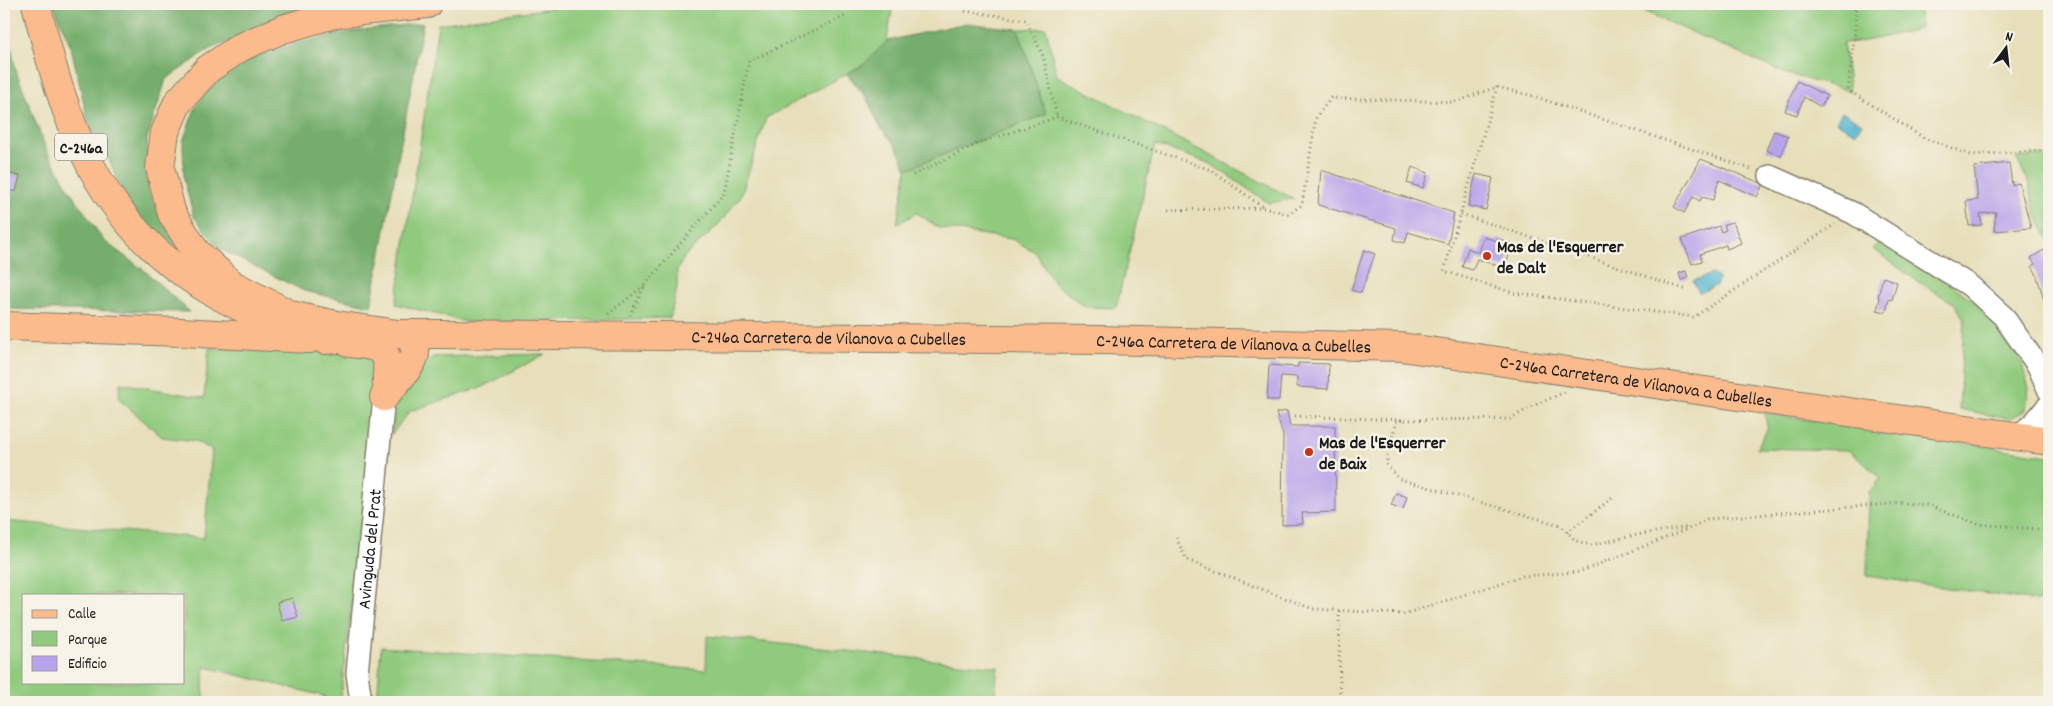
<svg xmlns="http://www.w3.org/2000/svg" width="2053" height="706" font-family="Dekko,sans-serif">
	<style>
		.green { fill: #90ca7d; stroke: #56734c; fill-rule: evenodd }
		.forest { fill: #74ae6c; stroke: #486544 }
		.water { fill: #51b5cf; stroke: #366876 }
		.building { fill: #b7a3eb }
		.lines { fill: none; stroke-linecap: round; stroke-linejoin: round }
		.minor-casing { stroke: #827e6b; stroke-width: 24 }
		.major-casing { stroke: #827e6b; stroke-width: 30 }
		.highway-casing { stroke: #827e6b; stroke-width: 30 }
		.path { stroke: #827e6b; stroke-width: 3; stroke-dasharray: 1 4; stroke-linecap: butt }
		.minor { stroke: #fff; stroke-width: 21 }
		.major { stroke: #fbbb8c; stroke-width: 28 }
		.highway { stroke: #fbbb8c; stroke-width: 28 }
		.poi-dot { fill: #c8321e; stroke: #f7f3e8; stroke-width: 2 }
		.labels { text-anchor: middle; stroke-width: 5; stroke-linejoin: round; paint-order: stroke }
		.shield { fill: #f7f3e8; stroke: #5e5c59; stroke-width: 1 }
		.shield-label { font-size: 16px; font-weight: bold; fill: #1c1c1c }
		.poi-label { font-size: 18px; font-weight: bold; fill: #1c1c1c; stroke: #f7f3e8; text-anchor: start }
		.street-label { font-size: 18px; fill: #1c1c1c; stroke: #f7f3e8 }
	</style>
	<rect width="100%" height="100%" fill="#f7f3e8"/>
	<filter id="ink" filterUnits="userSpaceOnUse"><feTurbulence type="fractalNoise" baseFrequency=".02" numOctaves="2"/><feDisplacementMap in="SourceGraphic" scale="10" xChannelSelector="R" yChannelSelector="G"/><feConvolveMatrix kernelMatrix="1 2 1 2 8 2 1 2 1" color-interpolation-filters="sRGB"/></filter>
	<filter id="wash" filterUnits="userSpaceOnUse"><feTurbulence type="fractalNoise" baseFrequency=".0096" numOctaves="4" result="noise"/><feDisplacementMap in="SourceGraphic" scale="20" xChannelSelector="R" yChannelSelector="G"/><feGaussianBlur stdDeviation="1.12" result="paint"/><feColorMatrix in="noise" values="0 0 0 0 0 0 0 0 0 0 0 0 0 0 0 0 0 1.4 0 .05"/><feComposite in="paint" operator="in"/></filter>
	<g filter="url(#wash)">
		<rect width="100%" height="100%" fill="#e7dfba"/>
		<path class="green" d="M580,4H893L887,41L864,64L766,118L741,196L718,225L685,256L677,270V288L670,318L471,323L396,304L438,24Z
			M1632,4H1919L1920,29L1866,41L1843,43L1850,91L1787,74L1634,7Z
			M1046,28L1057,76L1294,199L1269,203L1209,163L1155,145L1116,308L1085,307L1054,283L1035,252L1012,239L939,228L917,213L897,224L907,169L1046,114L1018,29Z
			M2049,155V240L2036,214L2028,181L2016,158Z
			M1880,241L1952,285L1979,305L2021,361L2029,388L2026,410L2009,419L1959,409L1964,319L1955,304L1917,281L1873,249Z
			M209,348L378,354L379,375L340,702H324V696L205,667L203,690L206,702H4V521L204,538L212,450L195,441L162,437L119,399L120,383L204,398ZM24,595H184V682H24Z
			M545,354L483,387L410,411L391,435L398,392L432,357Z
			M1764,413L2049,456V603L1867,576L1869,492L1881,478L1848,450L1757,448L1768,428Z
			M707,636L998,667L994,702H377L381,647L706,670Z"/>
		<path class="forest" d="M4,4L15,68L46,149L69,189L104,241L145,271L190,312L4,309Z
			M53,4H331L212,48L166,79L147,139L149,191L179,251L146,226L125,198L109,160L89,125L71,47Z
			M423,23L371,306L304,291L220,249L194,217L184,180L183,141L196,106L215,80L253,57L301,42L361,30Z
			M966,23L1018,29L1046,114L907,169L896,146L880,127L866,97L847,74L864,64L887,41Z"/>
		<path class="water" d="M1842,112L1862,123L1856,133L1836,122Z
			M1712,274L1718,278L1717,285L1699,293L1693,281Z"/>
		<g id="blocks">
			<path class="building" d="M1797,81L1827,96L1821,107L1804,97L1797,115L1785,111Z
				M1774,131L1788,136L1781,156L1766,150Z
				M1701,159L1763,184L1757,197L1719,180L1713,200L1702,197L1700,201L1693,197L1684,213L1674,207Z
				M2009,163L2012,185L2019,183L2031,228L1994,231L1996,212L1980,214L1982,225L1969,226L1966,201L1978,200L1974,167Z
				M1412,167L1428,173L1423,188L1407,183Z
				M1321,170L1454,213L1448,244L1408,232L1405,243L1394,240L1396,228L1318,205Z
				M5,173L20,176L16,192L4,189Z
				M1476,174L1493,178L1486,210L1468,206Z
				M1733,222L1741,243L1727,249L1726,245L1700,254L1702,261L1692,264L1682,239L1719,226L1721,232L1726,230L1724,224Z
				M1484,237L1497,241L1498,239L1517,245L1514,252L1510,251L1505,268L1477,259L1473,270L1462,267L1468,248L1479,253Z
				M1364,250L1375,254L1361,293L1351,290Z
				M2044,250L2049,265V318L2036,273L2032,266L2035,264L2031,258Z
				M1686,271L1688,278L1681,280L1679,273Z
				M1883,277L1897,282L1892,300L1889,299L1886,312L1877,310L1880,298L1878,297Z
				M1298,363L1329,364L1328,389L1297,387V377L1281,376L1279,400H1267L1269,365L1298,367Z
				M1287,411L1290,426H1335L1336,512L1302,513L1303,524L1282,525L1283,435L1276,413Z
				M1396,493L1407,497L1403,509L1391,505Z
				M292,598L298,617L282,621L277,602Z"/>
		</g>
	</g>
	<g filter="url(#ink)">
		<use href="#blocks" fill-opacity="0" stroke="#827e6b" stroke-width="1"/>
		<g class="lines">
			<defs>
				<g id="minor">
					<path d="M1770,176L1853,213L1969,285L2003,316L2038,366L2049,391"/>
					<path d="M2017,436L2033,424L2047,407"/>
					<path id="s1" d="M361,702L357,673L384,397"/>
				</g>
				<g id="major">
					<path d="M4,326L181,332L309,339"/>
					<path id="s2" d="M325,340L398,334H439L1099,340L1401,347L2049,441"/>
					<path d="M350,343C362,345 385,344 387,361C388,368 386,377 387,385"/>
					<path d="M384,397C392,386 413,366 415,354C416,347 412,340 410,334"/>
				</g>
				<path id="highway" d="M36,4C65,122 96,222 207,289C239,308 274,323 309,339
					M276,312L336,325L398,334
					M289,314L233,285L196,252L172,214L160,168L165,132L178,102L208,69L241,47L283,29L334,14L427,4"/>
			</defs>
			<use href="#minor" class="minor-casing"/>
			<use href="#major" class="major-casing"/>
			<use href="#highway" class="highway-casing"/>
			<path class="path" d="M1855,4L1856,22L1848,90L1924,138L1971,155L2049,150
				M965,11L1026,20L1043,56L1057,117
				M1497,87L1444,271L1514,293L1694,317L1835,224
				M913,175L977,144L1057,117L1211,170L1263,207
				M1168,210L1264,208L1288,214L1302,205L1316,117L1331,98L1455,102L1497,87L1533,96L1754,170
				M1461,214L1687,290
				M645,285L724,193L749,61L845,16
				M608,314L645,285L630,315
				M1295,416L1402,420L1510,419L1533,406L1565,392
				M1402,420L1396,422L1386,464L1399,479L1560,525L1576,541L1591,545L1642,534L1689,527
				M1567,532L1614,497
				M1176,538L1187,560L1313,609L1404,614L1523,576L1579,572L1693,527L1707,519L1901,503L1927,505L1978,524L2049,530
				M1339,611L1340,702"/>
			<use href="#minor" class="minor"/>
			<use href="#major" class="major"/>
			<use href="#highway" class="highway"/>
		</g>
	</g>
	<g class="poi-dot">
		<circle cx="1487" cy="256" r="5"/>
		<circle cx="1309" cy="452" r="5"/>
	</g>
	<g class="labels">
		<rect class="shield" x="55" y="133.5" width="52" height="27" rx="4"/>
		<g class="shield-label">
			<text x="81" y="153">C-246a</text>
		</g>
		<g class="poi-label">
			<text x="1497" y="252">Mas de l'Esquerrer<tspan x="1497" dy="21">de Dalt</tspan></text>
			<text x="1319" y="448">Mas de l'Esquerrer<tspan x="1319" dy="21">de Baix</tspan></text>
		</g>
		<g class="street-label">
			<text dy="6" stroke="none"><textPath href="#s2" startOffset="504">C-246a Carretera de Vilanova a Cubelles</textPath></text>
			<text dy="6" stroke="none"><textPath href="#s2" startOffset="909">C-246a Carretera de Vilanova a Cubelles</textPath></text>
			<text dy="6" stroke="none"><textPath href="#s2" startOffset="1314">C-246a Carretera de Vilanova a Cubelles</textPath></text>
			<text dy="6" stroke="none"><textPath href="#s1" startOffset="154">Avinguda del Prat</textPath></text>
		</g>
	</g>
	<rect width="2053" height="706" fill="none" stroke="#f7f3e8" stroke-width="20"/>
	<rect x="22" y="594" width="162" height="90" fill="#f7f3e8" stroke="#9f9d96"/>
	<rect x="32" y="610" width="25" height="8" fill="#fbbb8c" stroke="#9f9d96"/>
	<text x="68" y="618" font-size="15" fill="#1c1c1c">Calle</text>
	<rect x="32" y="631" width="25" height="15" fill="#90ca7d" stroke="#9f9d96"/>
	<text x="68" y="644" font-size="15" fill="#1c1c1c">Parque</text>
	<rect x="32" y="656" width="25" height="15" fill="#b7a3eb" stroke="#9f9d96"/>
	<text x="68" y="668" font-size="15" fill="#1c1c1c">Edificio</text>
	<g transform="translate(2006 48) rotate(15)" stroke="#f7f3e8" stroke-width="4" paint-order="stroke">
	<path d="M0-4L9 19L0 12L-9 19Z" fill="#1c1c1c"/>
	<text y="-8" font-size="14" font-weight="bold" text-anchor="middle" fill="#1c1c1c">N</text>
	</g>
</svg>
